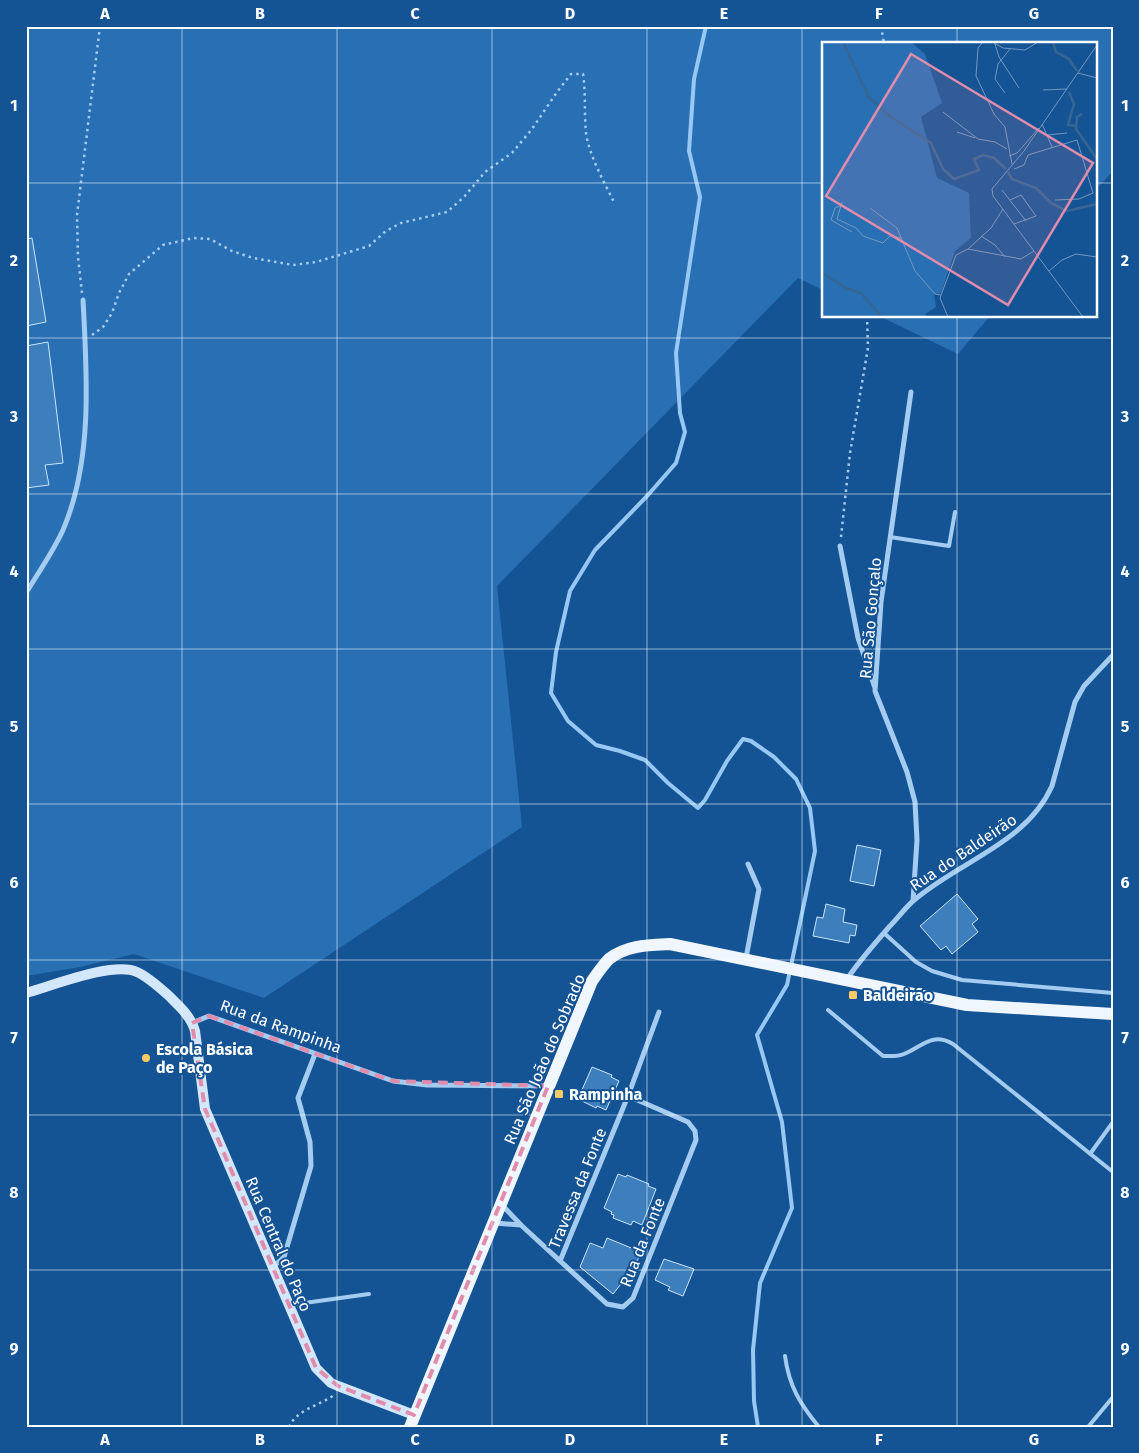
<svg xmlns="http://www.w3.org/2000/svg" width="1139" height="1453" font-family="'Fira Sans',sans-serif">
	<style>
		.green { fill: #286fb3 }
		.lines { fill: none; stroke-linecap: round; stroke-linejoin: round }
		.stream { stroke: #97c8f4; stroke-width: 4 }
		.building { fill: #3d7ebc; stroke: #cce5fc }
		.path { stroke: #a4ccf1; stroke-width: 2.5; stroke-dasharray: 2.5 4; stroke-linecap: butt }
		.lane { stroke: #a4ccf1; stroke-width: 4 }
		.street { stroke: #a4ccf1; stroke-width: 5 }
		.secondary { stroke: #d3e7fc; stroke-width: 10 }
		.primary { stroke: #eff6ff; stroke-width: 12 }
		.marked { fill: none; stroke: #e08cad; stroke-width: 4; stroke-dasharray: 10 6; stroke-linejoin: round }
		.grid { fill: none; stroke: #fff; stroke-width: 1; stroke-opacity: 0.55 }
		.poi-dot { fill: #ffc965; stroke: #155494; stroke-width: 2 }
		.labels { text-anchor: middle; stroke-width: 4; stroke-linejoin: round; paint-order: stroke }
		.street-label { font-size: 16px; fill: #fff; stroke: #155494 }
		.poi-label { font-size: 16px; font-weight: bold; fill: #fff; stroke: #155494; text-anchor: start }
		.inset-river { fill: none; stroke: #386693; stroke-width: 2.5 }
		.inset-road { fill: none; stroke: #7398bf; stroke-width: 1 }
		.view { fill: #e08cad; fill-opacity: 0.15; stroke: #e08cad; stroke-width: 2.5 }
		.inset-edge { fill: none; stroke: #fff; stroke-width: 2.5 }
		.neatline { fill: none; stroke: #fff; stroke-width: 2 }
		.grid-label { font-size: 16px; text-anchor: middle; font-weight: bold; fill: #fff }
	</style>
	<rect width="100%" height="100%" fill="#155494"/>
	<path class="green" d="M26,26H1113V171L1095,191V44H823V290L798,278L497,586L522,827L264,998L134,954L80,967L26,976Z
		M879,316H990L958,354Z"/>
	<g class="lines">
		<path class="stream" d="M706,26L694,79L689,151L700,197L676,353L680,413L685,432L676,463L648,495L595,550L570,591L556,652L551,693L568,721L596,745L620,751L645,760L668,783L698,808L705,800L727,761L743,739L751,741L774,757L796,779L810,808L815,851L787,985L757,1035L782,1122L792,1208L760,1283L753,1350L754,1401L758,1427"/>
	</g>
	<path class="building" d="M32,238L46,322L26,326V239Z
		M48,342L63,463L45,465L49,485L26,488V346Z
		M857,845L881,850L874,886L850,881Z
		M957,894L978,919L972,924L978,932L952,954L946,946L941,950L920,926Z
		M826,904L845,909L843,922L857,925L855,936L850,935L849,943L813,936L817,917L823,918Z
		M592,1067L612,1075L611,1077L619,1081L606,1110L597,1106L596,1108L578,1099Z
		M618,1174L626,1177L627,1175L649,1184L648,1186L656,1189L642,1225L633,1221L631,1225L613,1218L614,1215L611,1214L612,1212L604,1208Z
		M607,1238L641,1252L629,1280L625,1279L613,1294L580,1267L590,1243L603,1248Z
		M664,1259L694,1269L683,1296L668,1290L670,1287L655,1280Z"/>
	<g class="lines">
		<path class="path" d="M881,26L884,44
			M82,293L78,257L77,215L100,26
			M92,335L103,327L112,313L119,293L129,274L163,245L193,238L210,239L232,251L253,258L293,265L316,262L369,246L386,231L401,223L447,212L464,197L485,172L512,153L532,129L557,92L571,74H583C586,93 584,113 586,133C589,155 604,182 614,202
			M841,537L850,453L868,348L867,316
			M289,1427C297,1409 319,1406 334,1395"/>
		<path class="lane" d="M890,537L949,546L955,512
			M884,933L916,962L932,971L962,980L1113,993
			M828,1010L883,1056C891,1056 897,1057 904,1054C923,1046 932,1032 953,1044L1113,1172
			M1090,1154L1113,1122
			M290,1305L369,1294
			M785,1356C789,1386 800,1404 819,1427
			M1088,1427L1113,1397"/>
		<path class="street" d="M911,392L881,602L875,691L907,772L915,802L917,840L913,901
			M840,546L858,638L875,688
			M26,593C38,573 53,552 63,530C93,460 87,375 83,300
			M746,958L759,889L748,864
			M847,979C860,960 875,943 890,926C898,918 905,908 913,901C959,861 1026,844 1052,786L1075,702L1084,686L1113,655
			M192,1023L209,1016L393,1081L427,1085L548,1086
			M501,1204L522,1226L607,1304L623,1307L633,1298L696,1140L695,1131L688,1122L628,1096
			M495,1223L521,1225
			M560,1261L628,1096L659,1012
			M273,1267L284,1257L311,1166L310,1142L298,1098L315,1054"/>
		<path class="secondary" d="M26,993C52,986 113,961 137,972C148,977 159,987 168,995C179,1006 191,1016 195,1031L205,1109L316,1368L331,1383L338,1386L414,1415"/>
		<path class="primary" d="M410,1427L592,981C597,974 603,965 609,959C626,945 650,945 670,944L967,1005L1113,1014"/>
	</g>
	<path class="marked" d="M209,1016L393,1081L548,1086L414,1415L338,1386L316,1368L205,1109L192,1023Z"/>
	<path class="grid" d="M182,26V1427M337,26V1427M492,26V1427M647,26V1427M802,26V1427M957,26V44M26,183H823M1095,183H1113M957,316V1427M26,338H1113M26,494H1113M26,649H1113M26,804H1113M26,960H1113M26,1115H1113M26,1270H1113"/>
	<g class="poi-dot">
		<rect x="848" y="990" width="10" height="10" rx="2.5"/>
		<circle cx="146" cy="1058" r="5"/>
		<rect x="554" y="1089" width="10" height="10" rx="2.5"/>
	</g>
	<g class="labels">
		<g class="street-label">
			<text transform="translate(870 618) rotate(-85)" y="6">Rua São Gonçalo</text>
			<text transform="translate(963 852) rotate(-34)" y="6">Rua do Baldeirão</text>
			<text transform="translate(281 1026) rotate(20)" y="6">Rua da Rampinha</text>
			<text transform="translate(544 1059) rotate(-67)" y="6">Rua São João do Sobrado</text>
			<text transform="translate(577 1188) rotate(-68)" y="6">Travessa da Fonte</text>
			<text transform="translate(642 1242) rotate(-68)" y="6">Rua da Fonte</text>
			<text transform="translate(279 1244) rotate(67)" y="6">Rua Central do Paço</text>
		</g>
		<g class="poi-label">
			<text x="863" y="1001">Baldeirão</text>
			<text x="156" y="1055">Escola Básica<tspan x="156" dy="18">de Paço</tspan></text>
			<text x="569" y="1100">Rampinha</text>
		</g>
	</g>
	<g transform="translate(822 42)">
		<rect width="275" height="275" fill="#155494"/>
		<path d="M0,0H89L103,12L120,61L99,75L115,136L147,151L149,196L133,209L119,251L112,252L114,265L103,272L105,275H0Z" fill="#286fb3"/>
		<path class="inset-river" d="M21,0L46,54L66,73L109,101L121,127L132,137L157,128L152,117L161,113L172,116L184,127M231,0L234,10L247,17L255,29M247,50L252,62L246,83L254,84M260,72L255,75L254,87L275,117M186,130L190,137L214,146L229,161L245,169L275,162M0,231L24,246L39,251L60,275"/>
		<path class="inset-road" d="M161,0L156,6L154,34L172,72L183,85L190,122M172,1L181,6L203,8L216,0M173,2L177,15L197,46M256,31L275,36M221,48L245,47M183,51L173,37L176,22L188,7M121,70L156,97L173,100L185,107M220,82L230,105M135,90L153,96M225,93L245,91M187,114L195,111L217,86M192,127L202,123L206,113L255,98L271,151L257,157L233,158M180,148L204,179M188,158L199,153L214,174L192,182M20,160L15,177L34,186L41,194L61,201L68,194L80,196M18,164L13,166L9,178L30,190M48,166L75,186L93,229L113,252L119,253M159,194L173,203L183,215M146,207L199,217L212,209M227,229L240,218L254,212L275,215M126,275L118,256L134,213L146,207L169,186L181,167M261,275L171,154L170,147L202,109L275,3"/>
		<path class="view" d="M89,12L271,121L186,263L4,154Z"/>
		<rect width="275" height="275" class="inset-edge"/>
	</g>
	<rect width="1139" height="1453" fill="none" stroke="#155494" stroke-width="55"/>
	<rect x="28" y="28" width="1084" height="1398" class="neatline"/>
	<g class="grid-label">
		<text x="105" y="19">A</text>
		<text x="260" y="19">B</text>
		<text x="415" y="19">C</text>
		<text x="570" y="19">D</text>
		<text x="724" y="19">E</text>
		<text x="879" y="19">F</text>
		<text x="1034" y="19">G</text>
		<text x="14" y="111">1</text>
		<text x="1125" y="111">1</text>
		<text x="14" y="266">2</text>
		<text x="1125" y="266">2</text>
		<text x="14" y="422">3</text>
		<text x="1125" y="422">3</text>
		<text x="14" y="577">4</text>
		<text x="1125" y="577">4</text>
		<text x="14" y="732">5</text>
		<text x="1125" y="732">5</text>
		<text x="14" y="888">6</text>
		<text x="1125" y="888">6</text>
		<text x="14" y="1043">7</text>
		<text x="1125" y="1043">7</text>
		<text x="14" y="1198">8</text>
		<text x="1125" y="1198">8</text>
		<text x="14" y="1354">9</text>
		<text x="1125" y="1354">9</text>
		<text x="105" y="1445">A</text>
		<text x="260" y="1445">B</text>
		<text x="415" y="1445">C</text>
		<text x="570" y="1445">D</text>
		<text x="724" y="1445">E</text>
		<text x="879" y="1445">F</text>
		<text x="1034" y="1445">G</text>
	</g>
</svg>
